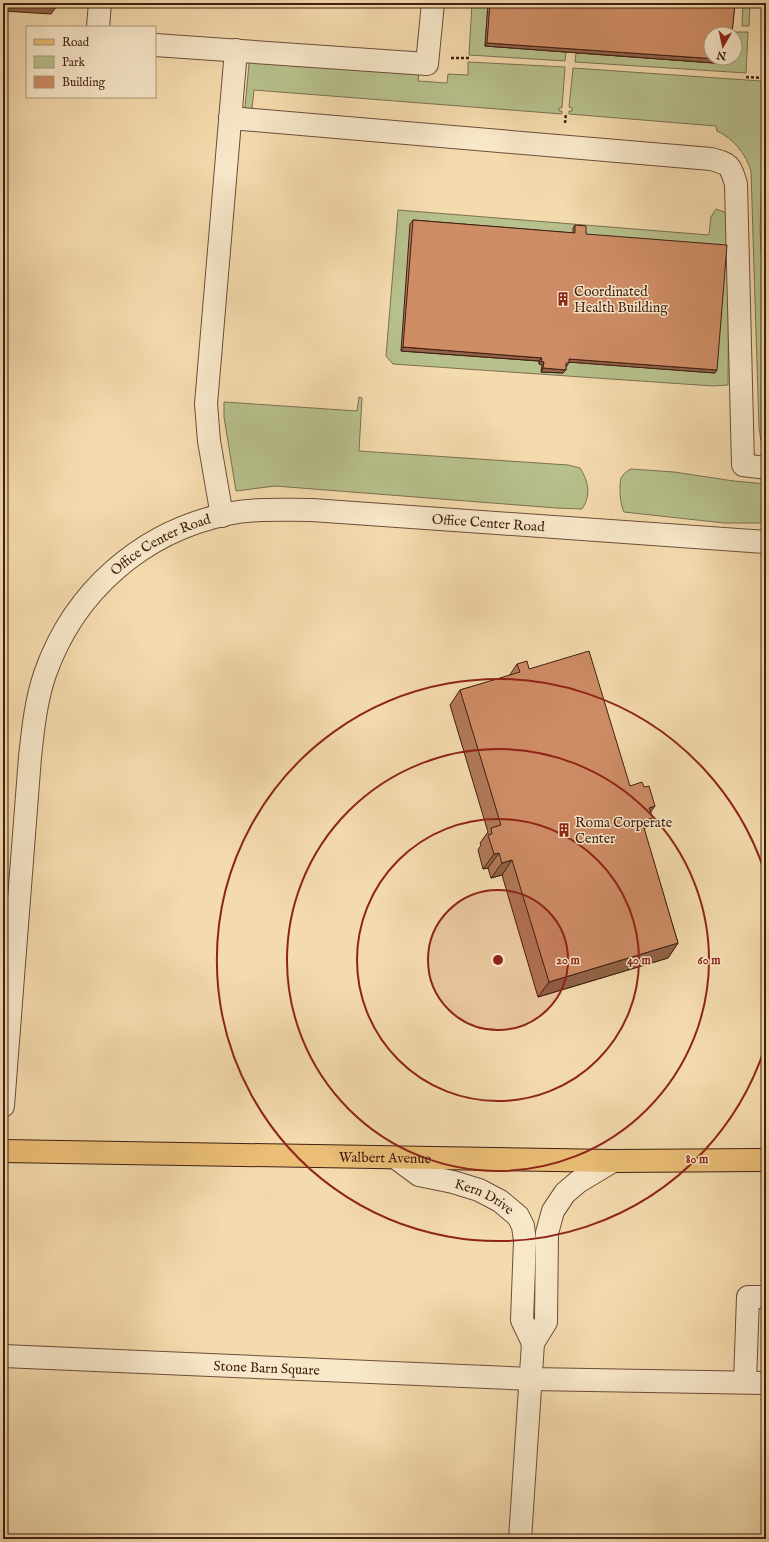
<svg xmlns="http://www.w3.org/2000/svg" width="769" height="1542" font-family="'IM FELL English',serif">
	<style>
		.green { fill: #b7c18d; stroke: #7c7050 }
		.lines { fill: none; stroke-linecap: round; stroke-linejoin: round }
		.minor-casing { stroke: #6d4d39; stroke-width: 24 }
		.major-casing { stroke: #401e12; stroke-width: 24 }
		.path { stroke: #401e12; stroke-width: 2.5; stroke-dasharray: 3 2; stroke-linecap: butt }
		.minor { stroke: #f8e8ca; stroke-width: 22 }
		.major { stroke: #eabe76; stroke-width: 22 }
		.wall { fill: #b27958; stroke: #401e12 }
		.shaded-wall { fill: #916347; stroke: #401e12 }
		.building { fill: #cf8d66; stroke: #401e12 }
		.ring { fill: none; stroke: #8f2418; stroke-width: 2 }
		.labels { text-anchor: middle; stroke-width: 3; stroke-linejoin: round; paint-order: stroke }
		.poi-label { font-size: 14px; fill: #401e12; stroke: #f8e8ca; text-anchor: start }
		.street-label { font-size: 14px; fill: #401e12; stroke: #f8e8ca }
		.centre { fill: #8f2418; stroke: #f8e8ca; stroke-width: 2 }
		.ring-label { font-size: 12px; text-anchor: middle; font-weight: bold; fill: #8f2418; stroke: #f8e8ca; stroke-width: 3; stroke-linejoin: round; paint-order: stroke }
	</style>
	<rect width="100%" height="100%" fill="#f4dbad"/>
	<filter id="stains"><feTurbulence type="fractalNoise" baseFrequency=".005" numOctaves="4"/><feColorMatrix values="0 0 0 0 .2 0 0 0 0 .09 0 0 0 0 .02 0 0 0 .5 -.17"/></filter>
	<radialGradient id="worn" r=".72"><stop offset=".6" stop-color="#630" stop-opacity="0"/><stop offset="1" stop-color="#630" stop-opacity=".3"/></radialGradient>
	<path class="green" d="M472,3H488L485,46L566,52L565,61L469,55Z
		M733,3H750L749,26H742L743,5H733Z
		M731,32H748L746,73L575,62L576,53L728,64L729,58H735V34H731Z
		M252,60L419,73L418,81L447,83L448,74L468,75V62L565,67L562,108H559V111H562V114L254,90L252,108L247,110L245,107L249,64Z
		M573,68L761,81L766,86L760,228L761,249L766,291V446L761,441L759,428L751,171C746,154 733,138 717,131L716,126L569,114V111H572V108L569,107Z
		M716,209L724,212L729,219L728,385L713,386L393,364L386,356L398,210L709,235L711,217Z
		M359,397L362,398L359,451L568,465L580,468C589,482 591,496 582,509L556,508L275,486L236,491L224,417V402L357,411Z
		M631,469L674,472L734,481L766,484V523H724L624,512C620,505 619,487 621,478C623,474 627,471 631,469Z"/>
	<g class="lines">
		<defs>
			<g id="minor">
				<path d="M98,27L100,3"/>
				<path d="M155,45L427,64L433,3"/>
				<path d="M230,118L711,159C730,164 730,165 736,184L743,465L766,468"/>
				<path d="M222,516L209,441L206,404L236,50"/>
				<path id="s1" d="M3,1106L30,757C33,729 36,700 45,674C74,591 142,532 227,514C255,508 284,510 312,510L766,542"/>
				<path id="s2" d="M396,1158L419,1175L453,1182L479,1190L500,1201L518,1216L523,1226L525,1241L522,1320L533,1343"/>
				<path id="s3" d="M3,1356L531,1379L766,1383"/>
				<path d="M745,1382L748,1297H766"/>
				<path d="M520,1539L533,1343L546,1322L547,1233L553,1211L565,1193L578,1182L613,1161"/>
			</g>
			<g id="major">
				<path id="s4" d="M3,1151L613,1161L766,1160"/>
			</g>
		</defs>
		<use href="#minor" class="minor-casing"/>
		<use href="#major" class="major-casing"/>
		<path class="path" d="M451,58H469
			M746,77L766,78
			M565,123L566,113"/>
		<use href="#minor" class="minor"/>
		<use href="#major" class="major"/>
	</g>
	<path class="wall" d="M488,3H735L728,64L485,46Z
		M413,220L573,233V228L575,225L586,234L715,373L569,362L567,366H566V370L563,373L541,372L542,365L539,364V361L401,351L410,224Z
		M517,664L529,669L630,786L651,812L644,830L678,943L668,958L538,997L502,875L491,878L488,868L483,869L478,850L481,845L480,843L488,832L450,705L460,690L509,676Z"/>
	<path class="shaded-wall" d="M3,3H20L57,6L51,14L3,11Z
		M487,43L731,60L728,64L485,46Z
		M403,347L542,358L539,361L401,351Z
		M569,359L717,370L715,373L567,362Z
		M541,361L544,362L542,365L539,364Z
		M543,368L566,370L563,373L541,372Z
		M655,806L645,820L653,818L642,833L631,837L649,808Z
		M499,853L488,868L483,869L494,854Z
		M512,860L502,875L491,878L502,863Z
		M678,943L668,958L538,997L549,982Z"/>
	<path class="building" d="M20,3H57V6Z
		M490,3H735L732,34H711V58H731V60L487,43Z
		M413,220L575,233V225L586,226V234L727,245L717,370L569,359V363H566V370L543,368L544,362L541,361L542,358L403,347Z
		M589,651L630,786L642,782L644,787L649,786L655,806L649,808L653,818L642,821L678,943L549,982L512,860L502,863L499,853L494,854L488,835L492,834L491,828L501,825L460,690L520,672L517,664L527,661L529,669Z"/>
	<circle cx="498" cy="960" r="70" fill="#8f2418" fill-opacity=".12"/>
	<g class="ring">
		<circle cx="498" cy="960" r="70"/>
		<circle cx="498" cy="960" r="141"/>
		<circle cx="498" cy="960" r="211"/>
		<path d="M766 1044A281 281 0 1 1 766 876"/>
	</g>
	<defs>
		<symbol id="building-bare" viewBox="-9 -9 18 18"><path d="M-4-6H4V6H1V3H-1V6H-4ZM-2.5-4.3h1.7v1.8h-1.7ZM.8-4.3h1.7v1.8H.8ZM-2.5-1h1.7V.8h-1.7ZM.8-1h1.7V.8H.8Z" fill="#8f2418" stroke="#f8e8ca" stroke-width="2.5" paint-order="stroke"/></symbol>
	</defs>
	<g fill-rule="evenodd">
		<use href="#building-bare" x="553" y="289" width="20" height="20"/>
		<use href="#building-bare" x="554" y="820" width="20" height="20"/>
	</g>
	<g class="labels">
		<g class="poi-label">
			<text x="574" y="296">Coordinated<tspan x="574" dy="16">Health Building</tspan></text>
			<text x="575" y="827">Roma Corperate<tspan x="575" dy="16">Center</tspan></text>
		</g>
		<g class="street-label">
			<text dy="5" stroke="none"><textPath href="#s1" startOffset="950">Office Center Road</textPath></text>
			<text dy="5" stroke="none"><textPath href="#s1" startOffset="614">Office Center Road</textPath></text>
			<text dy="5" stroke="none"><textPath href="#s4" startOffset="382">Walbert Avenue</textPath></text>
			<text dy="5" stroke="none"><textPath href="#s2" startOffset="98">Kern Drive</textPath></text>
			<text dy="5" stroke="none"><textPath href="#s3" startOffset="264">Stone Barn Square</textPath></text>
		</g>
	</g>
	<circle cx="498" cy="960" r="6" class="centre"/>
	<g class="ring-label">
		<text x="568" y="964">20 m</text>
		<text x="639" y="964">40 m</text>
		<text x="709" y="964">60 m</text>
		<text x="697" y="1163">80 m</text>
	</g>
	<rect width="769" height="1542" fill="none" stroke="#f4dbad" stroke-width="16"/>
	<rect x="4" y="4" width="761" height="1534" fill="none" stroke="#401e12" stroke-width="2"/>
	<rect x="8" y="8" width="753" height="1526" fill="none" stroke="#401e12"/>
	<rect x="26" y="26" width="130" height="72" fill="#f8e8ca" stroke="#ae9780"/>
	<rect x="34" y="39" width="20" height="6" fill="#eabe76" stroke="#ae9780"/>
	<text x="62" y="46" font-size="12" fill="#401e12">Road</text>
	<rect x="34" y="56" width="20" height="12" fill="#b7c18d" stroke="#ae9780"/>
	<text x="62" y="66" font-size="12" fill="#401e12">Park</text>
	<rect x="34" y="76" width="20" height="12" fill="#cf8d66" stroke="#ae9780"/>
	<text x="62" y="86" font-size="12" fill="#401e12">Building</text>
	<g transform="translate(723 46) rotate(189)"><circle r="19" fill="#f8e8ca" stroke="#ae9780"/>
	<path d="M0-3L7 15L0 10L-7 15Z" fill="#8f2418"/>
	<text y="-6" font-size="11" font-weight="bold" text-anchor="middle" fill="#401e12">N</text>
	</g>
	<rect width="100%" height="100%" filter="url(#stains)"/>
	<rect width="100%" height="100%" fill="url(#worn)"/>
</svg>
